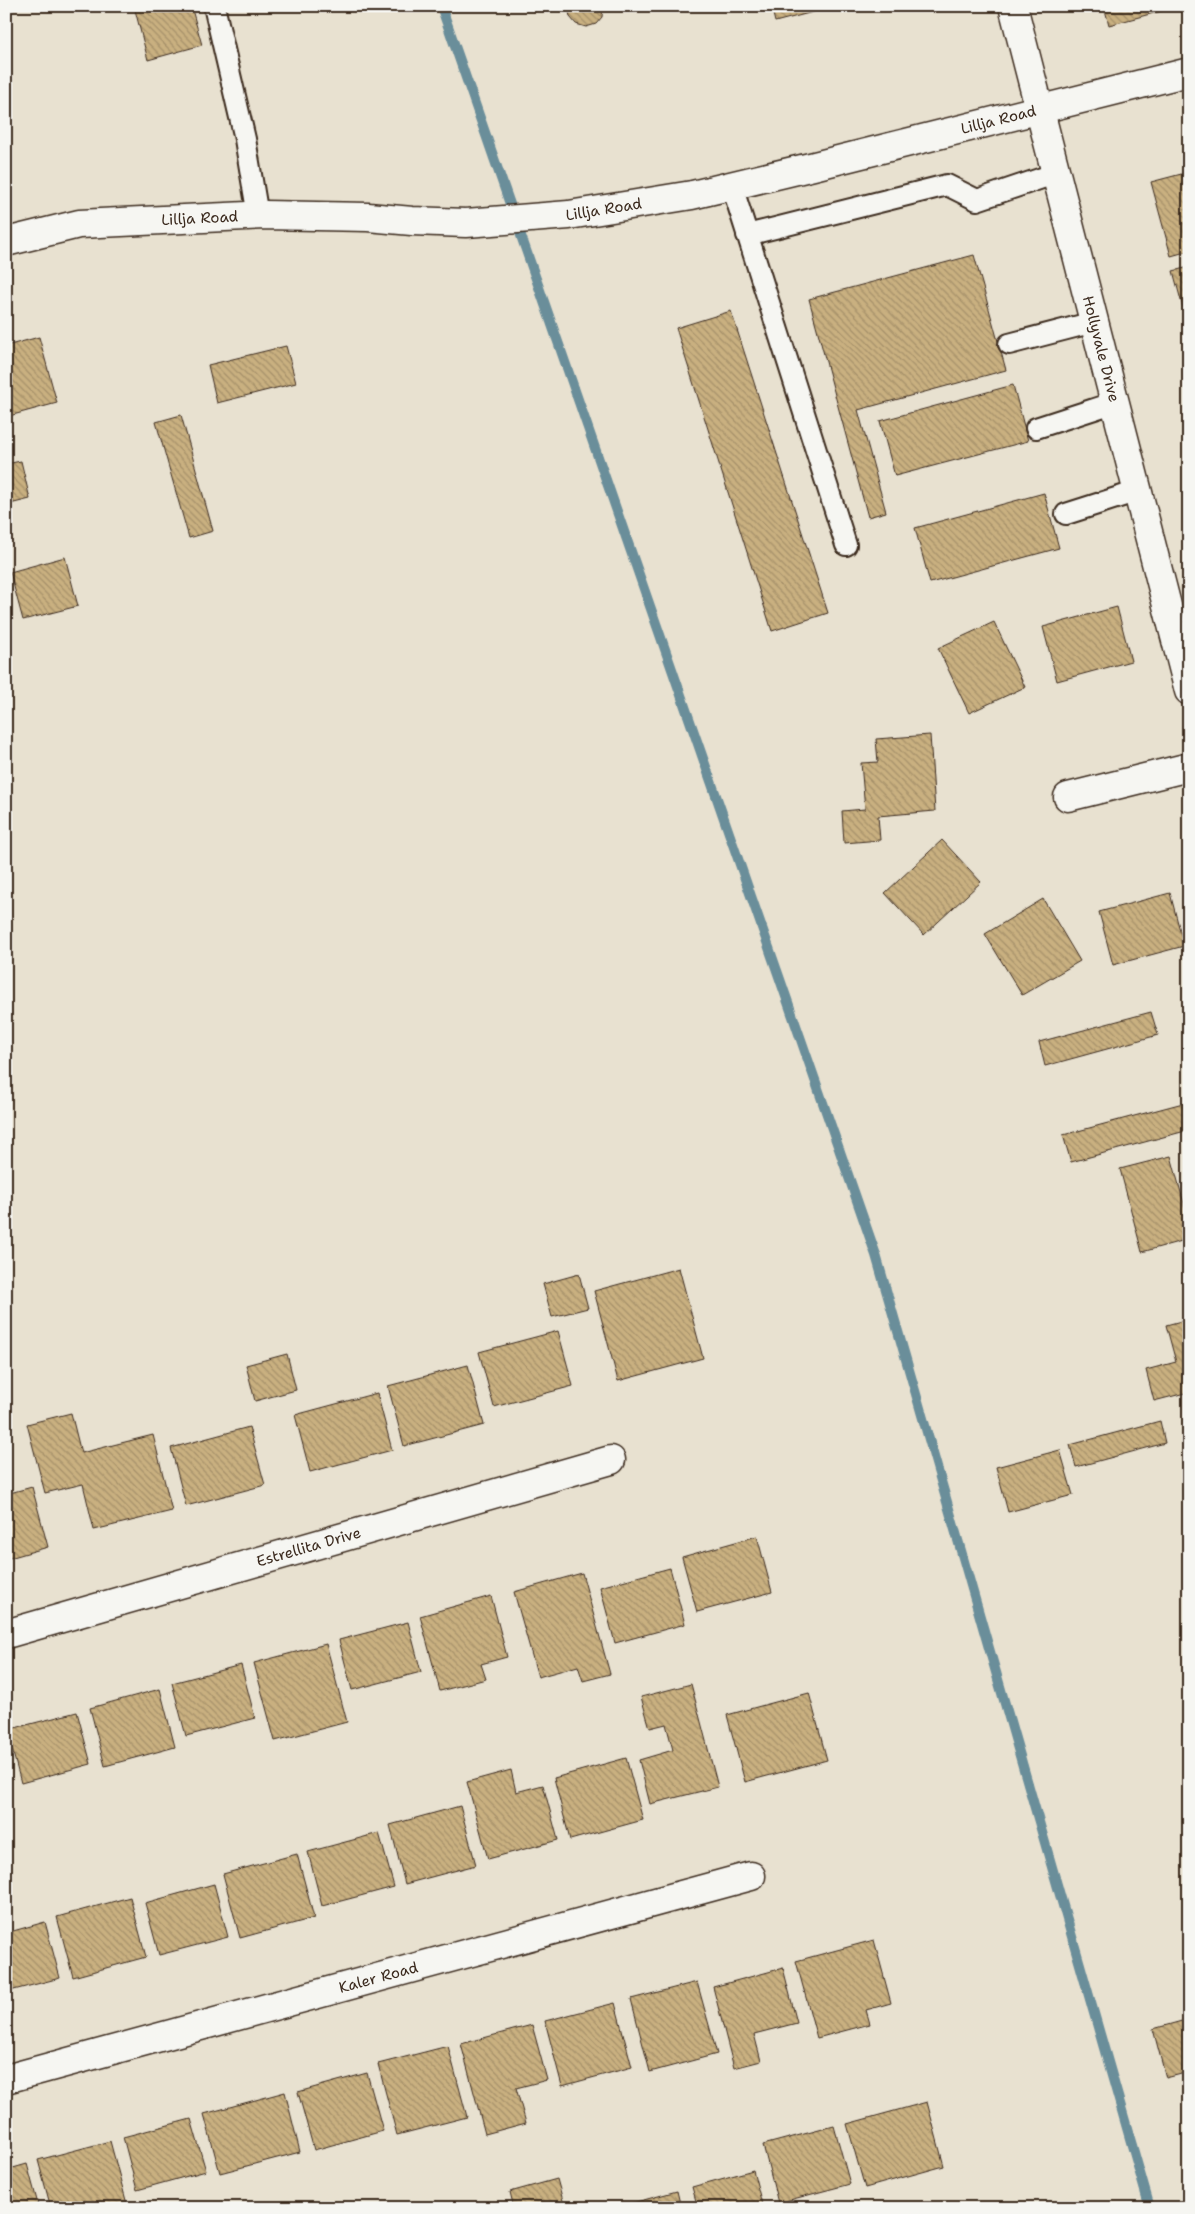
<svg xmlns="http://www.w3.org/2000/svg" width="1195" height="2214" font-family="'Shantell Sans',sans-serif">
	<style>
		.lines { fill: none; stroke-linecap: round; stroke-linejoin: round }
		.stream { stroke: #6b8e9a; stroke-width: 10 }
		.building { fill: url(#building-back-hatch); stroke: #3b2a1e }
		.lane-casing { stroke: #3b2a1e; stroke-width: 24 }
		.street-casing { stroke: #3b2a1e; stroke-width: 31 }
		.secondary-casing { stroke: #3b2a1e; stroke-width: 31 }
		.lane { stroke: #f6f6f2; stroke-width: 20 }
		.street { stroke: #f6f6f2; stroke-width: 28 }
		.secondary { stroke: #f6f6f2; stroke-width: 28 }
		.labels { text-anchor: middle; stroke-width: 4; stroke-linejoin: round; paint-order: stroke }
		.street-label { font-size: 15px; fill: #3b2a1e; stroke: #f6f6f2 }
	</style>
	<defs>
		<pattern id="building-back-hatch" width="6" height="6" patternUnits="userSpaceOnUse" patternTransform="scale(1.25)"><rect width="6" height="6" fill="#c9b080"/><path d="M-1 5l2 2M0 0l6 6M5-1l2 2" fill="none" stroke="#a48f68"/></pattern>
	</defs>
	<rect width="100%" height="100%" fill="#e8e1d0"/>
	<filter id="ink" filterUnits="userSpaceOnUse"><feTurbulence type="fractalNoise" baseFrequency=".02" numOctaves="2"/><feDisplacementMap in="SourceGraphic" scale="10" xChannelSelector="R" yChannelSelector="G"/><feConvolveMatrix kernelMatrix="1 2 1 2 8 2 1 2 1" color-interpolation-filters="sRGB"/></filter>
	<g filter="url(#ink)">
		<g class="lines">
			<path class="stream" d="M441,6L876,1255L1150,2208"/>
		</g>
		<path class="building" d="M134,6H191L202,45L148,60Z
			M603,6L602,17L596,24L586,27L576,24L570,17L568,6Z
			M771,6H836L775,22Z
			M1104,6H1168L1169,9L1109,25Z
			M1189,172V251L1171,256L1151,182Z
			M974,255L1006,370L858,410L886,512L868,517L809,299Z
			M1189,267V330L1173,271Z
			M731,311L828,613L772,631L676,328Z
			M39,337L57,403L9,416L6,405V346Z
			M286,346L296,383L217,403L208,365Z
			M1013,385L1028,441L895,476L880,421Z
			M181,415L213,531L189,538L156,422Z
			M21,461L30,499L6,505V464Z
			M1044,493L1059,548L930,583L915,528Z
			M65,557L78,606L23,620L10,572Z
			M1117,607L1131,661L1057,681L1043,627Z
			M994,622L1025,687L969,713L938,648Z
			M930,735L935,811L878,816L880,840L844,843L842,811L865,809L861,763L878,762L876,739Z
			M942,840L981,882L924,935L885,893Z
			M1170,893L1184,946L1113,965L1099,912Z
			M1043,899L1080,961L1022,995L985,934Z
			M1151,1012L1158,1035L1045,1066L1039,1042Z
			M1183,1103L1189,1130L1071,1162L1063,1135Z
			M1171,1156L1189,1222V1239L1142,1252L1120,1169Z
			M679,1268L703,1358L618,1381L594,1291Z
			M579,1274L588,1308L552,1317L543,1284Z
			M1189,1319V1392L1154,1401L1146,1370L1176,1362L1166,1325Z
			M558,1331L573,1386L494,1407L479,1352Z
			M287,1354L296,1390L255,1401L246,1365Z
			M468,1365L484,1425L404,1446L388,1386Z
			M377,1393L392,1450L310,1472L295,1415Z
			M71,1413L81,1453L153,1435L172,1511L94,1530L83,1484L45,1493L27,1424Z
			M1160,1421L1165,1443L1076,1467L1070,1445Z
			M249,1427L265,1485L186,1506L171,1448Z
			M1060,1450L1073,1495L1008,1512L996,1467Z
			M32,1487L48,1547L6,1559V1494Z
			M757,1536L772,1592L697,1612L682,1557Z
			M670,1568L685,1624L615,1643L600,1587Z
			M582,1573L610,1674L583,1681L578,1666L538,1677L514,1592Z
			M491,1596L507,1657L481,1664L486,1679L440,1691L420,1616Z
			M408,1622L421,1672L352,1690L339,1640Z
			M326,1644L347,1722L275,1741L254,1663Z
			M241,1665L255,1718L186,1736L172,1683Z
			M691,1684L718,1787L650,1804L639,1760L673,1750L666,1724L650,1728L641,1697Z
			M160,1689L175,1747L105,1766L90,1708Z
			M809,1693L827,1760L745,1782L727,1715Z
			M77,1712L91,1764L21,1783L7,1730Z
			M626,1758L643,1820L570,1840L554,1778Z
			M511,1770L516,1792L543,1785L558,1840L488,1859L467,1782Z
			M460,1806L476,1865L405,1884L390,1825Z
			M379,1833L394,1887L322,1906L308,1852Z
			M297,1854L314,1918L240,1938L223,1874Z
			M214,1884L228,1937L159,1955L145,1903Z
			M130,1897L146,1957L73,1977L57,1917Z
			M45,1922L60,1978L6,1992V1933Z
			M874,1940L891,2003L866,2010L870,2024L817,2038L796,1961Z
			M783,1968L797,2023L754,2034L761,2061L734,2068L713,1987Z
			M697,1982L717,2054L650,2072L631,1999Z
			M615,2003L632,2067L562,2086L545,2021Z
			M1189,2019V2072L1166,2078L1153,2029Z
			M532,2025L547,2080L516,2088L526,2123L485,2134L461,2044Z
			M448,2046L467,2117L397,2135L378,2064Z
			M367,2073L383,2131L314,2150L298,2092Z
			M285,2092L300,2152L220,2173L204,2114Z
			M927,2102L944,2166L865,2188L847,2124Z
			M191,2119L206,2171L137,2190L123,2137Z
			M834,2126L850,2184L778,2203L763,2145Z
			M110,2141L128,2208H51L38,2160Z
			M27,2164L39,2208H6V2170Z
			M753,2170L763,2208H698L692,2187Z
			M557,2179L565,2208H514L510,2192Z
			M677,2191L681,2208H614Z"/>
		<g class="lines">
			<defs>
				<path id="lane" d="M214,6L245,139L258,216
					M732,186L846,545
					M747,235L947,185L977,200L1057,173
					M1009,344L1094,322
					M1036,428L1116,402
					M1066,514L1138,491"/>
				<g id="street">
					<path d="M1068,797L1189,767"/>
					<path id="s1" d="M6,1634L611,1460"/>
					<path id="s2" d="M6,2079L751,1876"/>
				</g>
				<g id="secondary">
					<path id="s3" d="M1013,6L1189,691"/>
					<path id="s4" d="M6,242L79,224L265,215L368,217L412,221L466,223L569,215L692,195L814,166L1189,72"/>
				</g>
			</defs>
			<use href="#lane" class="lane-casing"/>
			<use href="#street" class="street-casing"/>
			<use href="#secondary" class="secondary-casing"/>
			<use href="#lane" class="lane"/>
			<use href="#street" class="street"/>
			<use href="#secondary" class="secondary"/>
		</g>
	</g>
	<g class="labels">
		<g class="street-label">
			<text dy="5" stroke="none"><textPath href="#s4" startOffset="1006">Lillja Road</textPath></text>
			<text dy="5" stroke="none"><textPath href="#s4" startOffset="601">Lillja Road</textPath></text>
			<text dy="5" stroke="none"><textPath href="#s4" startOffset="196">Lillja Road</textPath></text>
			<text dy="5" stroke="none"><textPath href="#s3" startOffset="354">Hollyvale Drive</textPath></text>
			<text dy="5" stroke="none"><textPath href="#s1" startOffset="315">Estrellita Drive</textPath></text>
			<text dy="5" stroke="none"><textPath href="#s2" startOffset="386">Kaler Road</textPath></text>
		</g>
	</g>
	<rect width="1195" height="2214" fill="none" stroke="#f6f6f2" stroke-width="25"/>
	<rect x="12" y="12" width="1170" height="2189" fill="none" stroke="#3b2a1e" stroke-width="2" filter="url(#ink)"/>
</svg>
